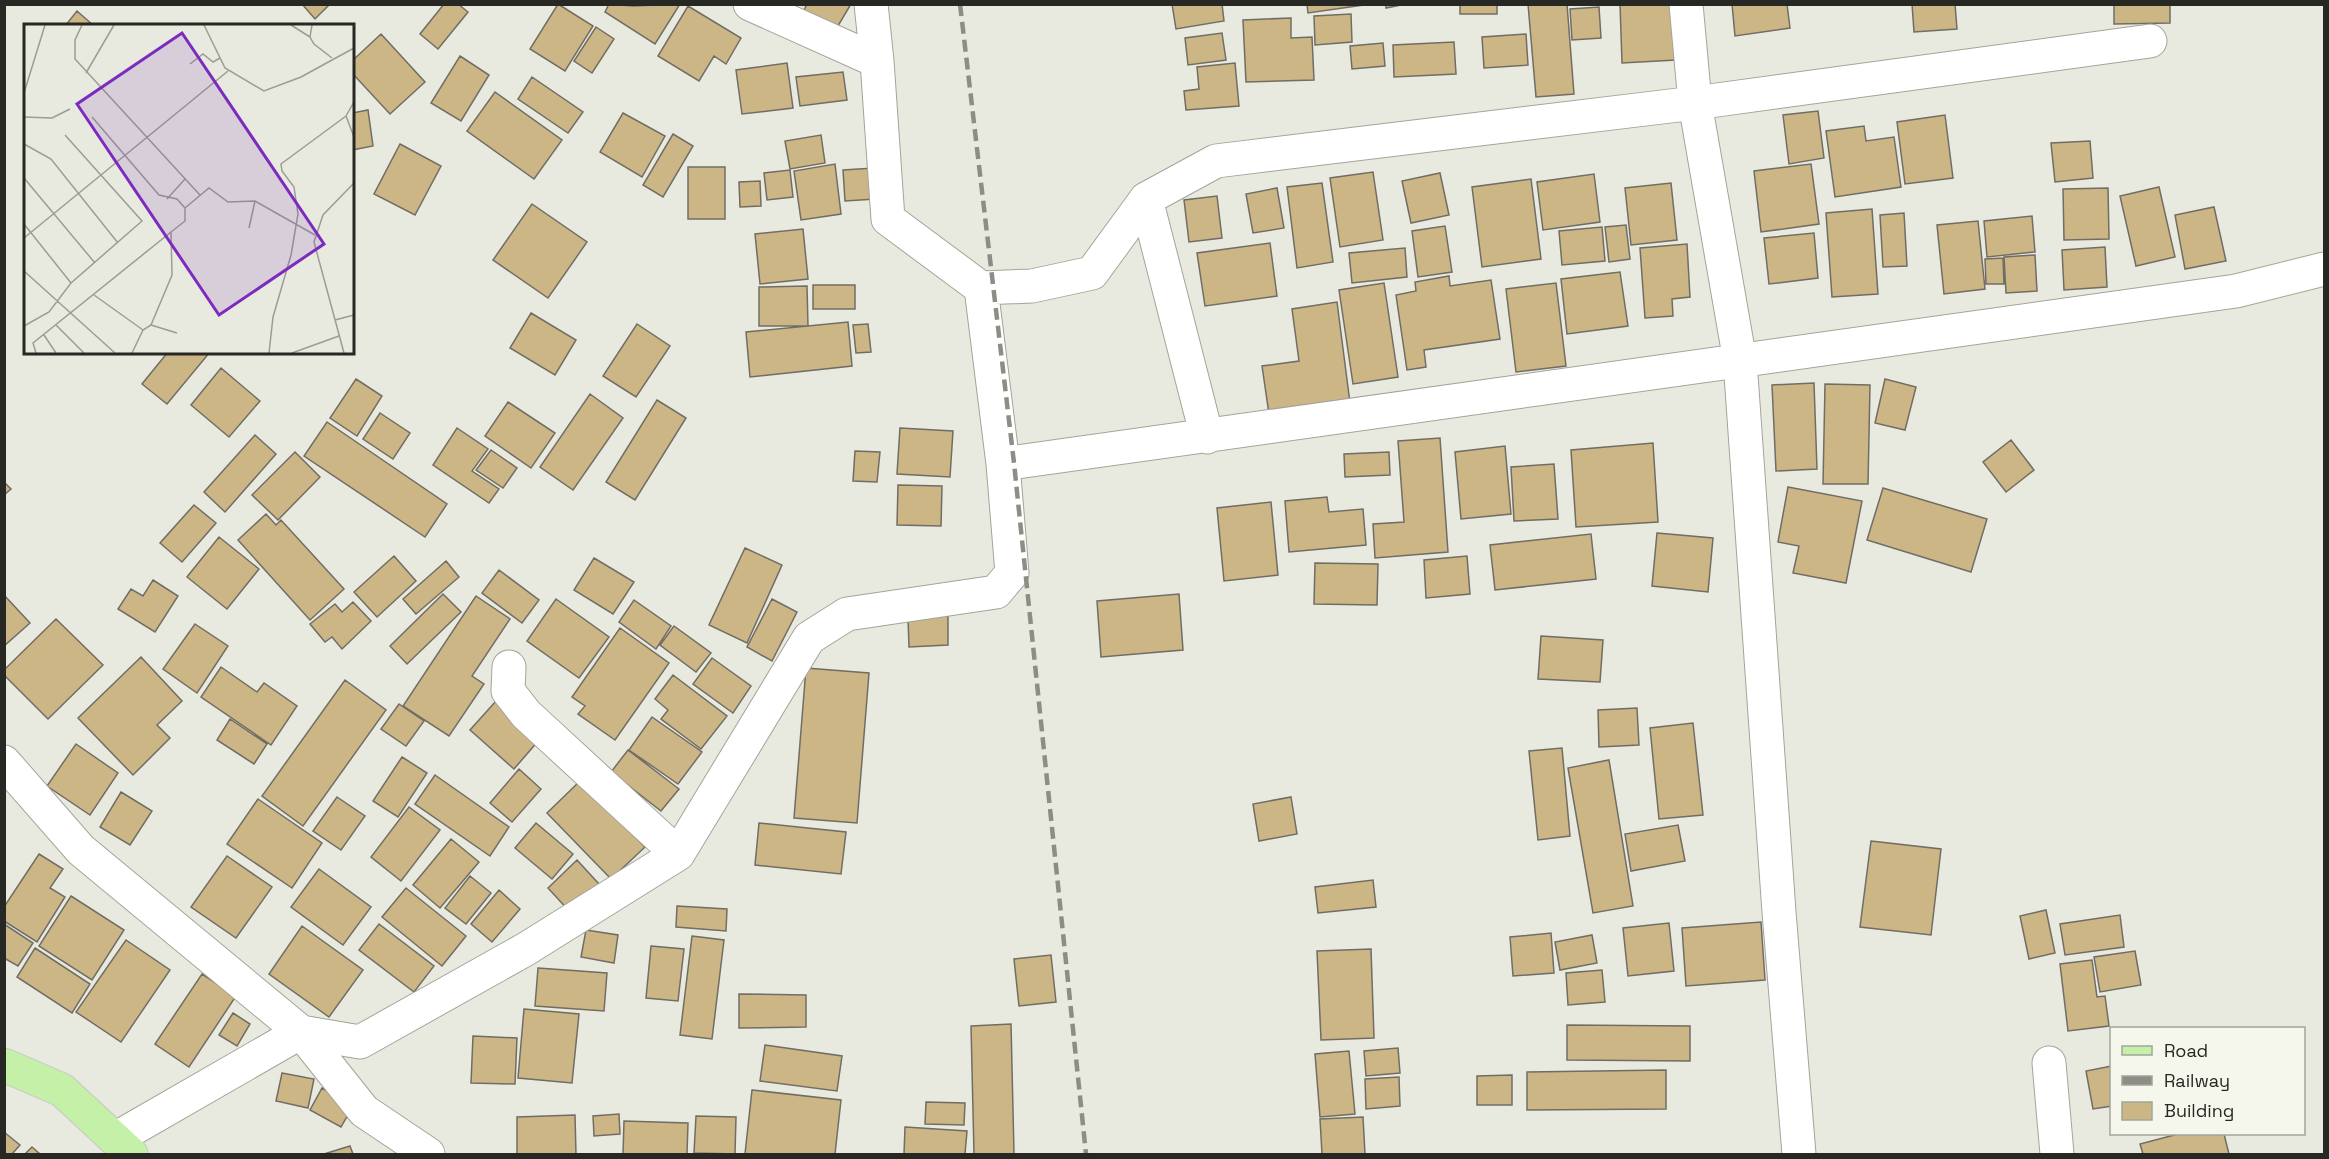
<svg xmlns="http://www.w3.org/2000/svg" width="2329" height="1159" font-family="'Space Grotesk',sans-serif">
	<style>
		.building { fill: #ccb686; stroke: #716d64; stroke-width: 1.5 }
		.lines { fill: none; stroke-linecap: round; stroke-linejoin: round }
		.minor-casing { stroke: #a4a49a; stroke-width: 35 }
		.major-casing { stroke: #c7c7c6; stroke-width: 35 }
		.minor { stroke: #fff; stroke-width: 33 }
		.major { stroke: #c5f0a7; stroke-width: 33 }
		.rail { stroke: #8d8d86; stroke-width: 4.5; stroke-dasharray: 12 6; stroke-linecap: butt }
		.inset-road { fill: none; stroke: #9b9c94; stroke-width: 1.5 }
		.view { fill: #7b2cbf; fill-opacity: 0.15; stroke: #7b2cbf; stroke-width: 3 }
		.inset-edge { fill: none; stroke: #272723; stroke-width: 3 }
	</style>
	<rect width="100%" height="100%" fill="#e9eadf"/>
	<path class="building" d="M302,4H330L315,19Z
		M444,4H458L468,12L438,49L420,34Z
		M558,4L593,26L565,71L530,49Z
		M609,4L633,6L680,4L655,44L605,12Z
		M807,4H851L835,31L803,12Z
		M1172,4H1222L1224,21L1176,29Z
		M1307,4H1371L1308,13Z
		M1386,4H1406L1386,8Z
		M1460,4H1497V14H1460Z
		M1528,4H1567L1574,94L1536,97Z
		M1620,4H1673L1676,60L1622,63Z
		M1732,4H1787L1790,28L1735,36Z
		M1912,4H1955L1957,29L1914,32Z
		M2114,4H2170V23L2114,24Z
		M688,6L741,38L726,64L714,56L699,81L658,56Z
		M1599,7L1601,38L1572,40L1570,9Z
		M77,11L94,26H65Z
		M1351,14L1352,42L1315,45L1314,16Z
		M1291,18V38L1312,37L1314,80L1246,82L1243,20Z
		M596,27L614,39L592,73L574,61Z
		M1222,33L1226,60L1188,65L1185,38Z
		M381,34L425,82L390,114L352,73V61Z
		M1526,34L1528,65L1484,68L1482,37Z
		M1454,42L1456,74L1394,77L1393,45Z
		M1383,43L1385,66L1352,69L1350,46Z
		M460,56L489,75L461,121L431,103Z
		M787,63L793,108L742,114L736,70Z
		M1235,63L1239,106L1186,110L1184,91L1199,89L1197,67Z
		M843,72L847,100L800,106L796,77Z
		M532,77L583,112L568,133L518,99Z
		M495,92L562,140L534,179L467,131Z
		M368,110L373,146L352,150V113Z
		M1818,111L1824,158L1789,164L1783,115Z
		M623,113L665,136L642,177L600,152Z
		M1945,115L1953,178L1905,184L1897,122Z
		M1864,126L1866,141L1894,137L1901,187L1835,197L1826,131Z
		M673,134L693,146L663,197L643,185Z
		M821,135L825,163L790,169L785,141Z
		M2090,141L2093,178L2055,182L2051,143Z
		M400,144L441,166L415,215L374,194Z
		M835,164L841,214L801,220L794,171Z
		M1811,164L1819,224L1761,232L1754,171Z
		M688,167H725V219H688Z
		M874,168L875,199L845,201L843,170Z
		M790,170L793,197L767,200L764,173Z
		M1373,172L1383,240L1340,247L1330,178Z
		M1440,173L1449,215L1411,223L1402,181Z
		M1594,174L1600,222L1543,230L1537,182Z
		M1531,179L1541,259L1482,267L1472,187Z
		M760,181L761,206L740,207L739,182Z
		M1322,183L1333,262L1297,268L1287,187Z
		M1671,183L1677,240L1631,245L1625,188Z
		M2159,187L2175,257L2136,266L2120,196Z
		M1277,188L1284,228L1253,233L1246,194Z
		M2108,188L2109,239L2064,240L2063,189Z
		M1217,196L1222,238L1189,242L1184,200Z
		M532,204L587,242L548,298L493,260Z
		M2214,207L2226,261L2185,269L2175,215Z
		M1872,209L1878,294L1832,297L1826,213Z
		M1904,213L1907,266L1883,267L1880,215Z
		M2032,216L2035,252L1987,257L1984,221Z
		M1978,221L1985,289L1944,294L1937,225Z
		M1626,225L1630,259L1609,262L1605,227Z
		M1445,226L1452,272L1418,277L1412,231Z
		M1602,227L1605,261L1562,265L1559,231Z
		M803,229L808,279L760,284L755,234Z
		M1814,233L1818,278L1769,284L1764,238Z
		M1270,243L1277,296L1205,306L1197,253Z
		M1687,244L1690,297L1672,299L1673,316L1645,318L1640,248Z
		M2105,247L2107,287L2064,290L2062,250Z
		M1405,248L1407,277L1352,283L1349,253Z
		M2035,255L2037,291L2006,293L2004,257Z
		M2003,258L2004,284H1986L1985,259Z
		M1620,272L1628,326L1567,334L1561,279Z
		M1449,276L1450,286L1491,280L1500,339L1424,350L1426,367L1407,370L1396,295L1416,291L1415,282Z
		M1384,283L1398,377L1353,384L1339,290Z
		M1556,283L1566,366L1516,372L1506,289Z
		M813,285H855V309H813Z
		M807,286L808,326H759V287Z
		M1337,302L1350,403L1269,414L1262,366L1299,361L1292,309Z
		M531,313L576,340L555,375L510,348Z
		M848,322L852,366L750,377L746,332Z
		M637,324L670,346L636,397L603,376Z
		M868,324L871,352L856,353L853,325Z
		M168,352H210L167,404L142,384Z
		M221,368L260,401L229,437L191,405Z
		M356,379L382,396L357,436L330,418Z
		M1885,379L1916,387L1905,430L1875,423Z
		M1814,383L1817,469L1776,471L1772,385Z
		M1825,384L1870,385L1868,484H1823Z
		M590,394L623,418L573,490L540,467Z
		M657,400L686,418L635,500L606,482Z
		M508,402L555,433L531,468L485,436Z
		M380,413L410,433L393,459L363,439Z
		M327,422L447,504L425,537L304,456Z
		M457,428L488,449L472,471L499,489L489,503L433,465Z
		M900,428L953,431L950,477L897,474Z
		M255,435L276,454L225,512L204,492Z
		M1440,438L1448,552L1375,558L1373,524L1404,522L1398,441Z
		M2011,440L2034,470L2006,492L1983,462Z
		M1653,443L1658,522L1576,527L1571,450Z
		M1505,446L1511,514L1461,519L1455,452Z
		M491,450L517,468L503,488L476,470Z
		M855,451L880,452L877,482L853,481Z
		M295,452L320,477L278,520L252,495Z
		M1389,452L1390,475L1345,477L1344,454Z
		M1554,464L1558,519L1514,521L1511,467Z
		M4,482L11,489L4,495Z
		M898,485L942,486L941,526L897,525Z
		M1788,487L1862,501L1846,583L1793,573L1799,546L1778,542Z
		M1883,488L1987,519L1971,572L1867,540Z
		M1327,497L1329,512L1363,509L1366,545L1289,552L1285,501Z
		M1271,502L1278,575L1224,581L1217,508Z
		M194,505L216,523L182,562L160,543Z
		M266,514L276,525L281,520L344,589L310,620L238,540Z
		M1657,533L1713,538L1708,592L1652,586Z
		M1591,534L1596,579L1495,590L1490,545Z
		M219,537L259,569L227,609L187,577Z
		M745,548L782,565L747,643L709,625Z
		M394,556L416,581L377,617L354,592Z
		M1467,556L1470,594L1426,598L1424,560Z
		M594,558L634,582L613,614L574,590Z
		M446,561L459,577L416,614L403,599Z
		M1315,563L1378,564L1377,605L1314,604Z
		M499,570L539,600L522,623L482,593Z
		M153,580L178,596L155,632L118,609L131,589L143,596Z
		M443,594L461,612L407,664L390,646Z
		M1179,594L1183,650L1101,657L1097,601Z
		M4,595L30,623L4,646Z
		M476,596L510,619L472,676L484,684L449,736L403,706Z
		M556,599L609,637L579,678L527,641Z
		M772,599L797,612L772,661L747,647Z
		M634,600L671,626L656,649L619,622Z
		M353,602L371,621L342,649L332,637L325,642L310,624L335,604L342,612Z
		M948,616V645L909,647L908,618Z
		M56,619L103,665L48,719L4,675V670Z
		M195,624L228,646L197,693L163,669Z
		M674,626L711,653L696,672L660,645Z
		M620,628L669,663L615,740L578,714L585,706L572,697Z
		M1541,636L1603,640L1600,682L1538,679Z
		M141,657L182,701L157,725L170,738L133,775L78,718Z
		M712,658L751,686L733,713L693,684Z
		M221,667L257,692L264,683L297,706L271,745L201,697Z
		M806,668L869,673L857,823L794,818Z
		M673,675L727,716L701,749L661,719L668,710L655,699Z
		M345,680L386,710L303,826L262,796Z
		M496,701L539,740L514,769L470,730Z
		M399,704L424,721L406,746L381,729Z
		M1637,708L1639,745L1599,747L1598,710Z
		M652,717L702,752L678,784L629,750Z
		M230,719L267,744L254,764L217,740Z
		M1693,723L1703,815L1659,819L1650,728Z
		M76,744L118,773L90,815L47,786Z
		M1562,748L1570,836L1538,840L1529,751Z
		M628,750L679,789L661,811L611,772Z
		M402,757L427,773L398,817L373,801Z
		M1609,760L1633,906L1593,913L1568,768Z
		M519,769L541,789L512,822L490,803Z
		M435,775L509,827L490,856L415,804Z
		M581,780L645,847L611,879L547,813Z
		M121,792L152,811L130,845L100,827Z
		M337,797L365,816L341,850L313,831Z
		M1291,797L1297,834L1259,841L1253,804Z
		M258,799L322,843L292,888L227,844Z
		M409,807L440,830L401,881L371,857Z
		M536,823L573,854L552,879L515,848Z
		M759,823L846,832L841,874L755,865Z
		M1678,825L1685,861L1631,871L1625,834Z
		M451,839L479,862L440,908L413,885Z
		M1871,841L1941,849L1931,935L1860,927Z
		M39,854L63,869L50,888L65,897L37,942L4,921V907Z
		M227,856L272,887L236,938L191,907Z
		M577,860L599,884L570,912L548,888Z
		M319,869L371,907L343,945L291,907Z
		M470,876L491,893L466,924L445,908Z
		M1373,880L1376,907L1318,913L1315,887Z
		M406,888L466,936L442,966L382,917Z
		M499,890L520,909L492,942L471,924Z
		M71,896L124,930L92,980L39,946Z
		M677,906L727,909L726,931L676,927Z
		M2046,910L2055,953L2029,959L2020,916Z
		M2120,915L2124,947L2065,955L2060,924Z
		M1761,922L1765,980L1686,986L1682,928Z
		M1669,923L1674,971L1628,976L1623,928Z
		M4,924L33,943L18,966L4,958Z
		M379,924L434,966L414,992L359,950Z
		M302,926L363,970L329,1017L269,974Z
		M586,930L618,935L614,963L581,957Z
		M1551,933L1554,973L1513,976L1510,937Z
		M1592,935L1597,963L1560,970L1555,942Z
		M692,936L724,940L712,1039L680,1035Z
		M126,940L170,970L121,1042L76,1012Z
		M651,946L684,949L678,1001L646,998Z
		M35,948L90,984L72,1013L17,977Z
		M1371,949L1374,1038L1321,1040L1317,951Z
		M2135,951L2141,985L2100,992L2094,957Z
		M1051,955L1056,1002L1019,1006L1014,959Z
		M2092,960L2097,997L2105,996L2109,1026L2068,1031L2060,964Z
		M538,968L607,973L604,1011L535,1006Z
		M1602,970L1605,1002L1568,1005L1566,973Z
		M202,974L236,996L189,1067L155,1044Z
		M739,994L806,995V1027L739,1028Z
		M524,1009L579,1014L572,1083L518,1078Z
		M233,1013L250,1024L237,1046L219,1035Z
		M1011,1024L1014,1154H974L971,1026Z
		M1567,1025L1690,1026V1061L1567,1060Z
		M473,1036L517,1038L515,1084L471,1083Z
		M765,1045L842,1056L837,1091L760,1081Z
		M1398,1048L1400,1073L1366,1076L1364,1051Z
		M1349,1051L1355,1114L1320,1117L1315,1054Z
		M2112,1066V1106L2093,1109L2086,1071Z
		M1666,1070V1109L1527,1110V1072Z
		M282,1073L314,1079L308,1108L276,1101Z
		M1512,1075V1105H1477V1076Z
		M1399,1077L1400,1106L1366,1109L1365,1079Z
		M322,1088L353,1106L341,1127L310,1110Z
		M752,1090L841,1100L835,1154H745Z
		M926,1102L965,1103L964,1125L925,1124Z
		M619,1114L620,1134L594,1136L593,1116Z
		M575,1115L576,1154H517V1117Z
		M696,1116L736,1117L735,1154L694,1153Z
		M1363,1117L1365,1154H1322L1320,1119Z
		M624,1121L688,1123L687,1154H623Z
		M905,1127L967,1131L965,1154H904Z
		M4,1132L20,1145L12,1154H4Z
		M2178,1134H2224L2229,1154H2143L2140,1144Z
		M350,1146L353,1154H324Z
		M32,1147L40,1154H25Z"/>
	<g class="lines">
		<defs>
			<path id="minor" d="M871,4L877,61
				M1686,4L1695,103L1740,361L1779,912L1799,1154
				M1146,199L1207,437
				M981,288L1032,286L1092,273L1146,199L1216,161L1695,103L2150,41
				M1003,464L2236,291L2324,269
				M509,667L508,691L526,714L678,854
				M4,762L81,850L301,1032L364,1111L428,1154
				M2049,1063L2057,1154
				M115,1139L301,1032L360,1042L526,949L678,854L809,638L847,614L996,592L1012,573L1003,464L981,288L888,219L877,61L750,4"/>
			<path id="major" d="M4,1065L62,1090L131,1154"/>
		</defs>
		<use href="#minor" class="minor-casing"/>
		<use href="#major" class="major-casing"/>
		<use href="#minor" class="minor"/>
		<use href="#major" class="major"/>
		<path class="rail" d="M960,4L1014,463L1086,1154"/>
	</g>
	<g transform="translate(24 24)">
		<rect width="330" height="330" fill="#e9eadf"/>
		<path class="inset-road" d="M58,1L51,16V35L176,171M180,1L201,44L240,67L277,53L330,24M267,1L286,13M288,1L286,13L290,20L308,34M166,40L179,30L189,38L196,34M62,49L90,1M0,69L21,1M330,78L322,92L330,113M0,93L28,94L46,85M68,93L135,171L153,175L161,184M0,120L27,135L94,219M0,154L71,239M143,175L161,155M0,200L47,259M225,204L231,177M0,214L204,47M0,247L91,329M70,271L119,306M311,296L330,291M32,301L60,329M127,301L153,309M0,302L25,288L47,259L118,197L41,111M20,311L32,329M12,329L9,319L147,208M108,329L119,306L127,301L148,251L147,208L161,197V184L185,164L204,178L231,177L291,211M245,329L249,293L267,231L274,190L270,163L258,147L257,140L322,92M268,329L315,312M320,329L290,218L299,191L330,159"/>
		<path class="view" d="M158,9L300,220L195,291L53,80Z"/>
		<rect width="330" height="330" class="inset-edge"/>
	</g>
	<rect width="2329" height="1159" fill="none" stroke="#272723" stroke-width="12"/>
	<rect x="2110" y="1027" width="195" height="108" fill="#f6f7ec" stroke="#a3a49c" stroke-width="1.5"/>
	<rect x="2122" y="1046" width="30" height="9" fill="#c5f0a7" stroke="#a3a49c" stroke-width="1.5"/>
	<text x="2164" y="1057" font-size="18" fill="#272723">Road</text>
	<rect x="2122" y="1076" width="30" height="9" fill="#8d8d86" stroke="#a3a49c" stroke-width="1.5"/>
	<text x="2164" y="1087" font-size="18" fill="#272723">Railway</text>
	<rect x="2122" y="1102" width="30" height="18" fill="#ccb686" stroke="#a3a49c" stroke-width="1.5"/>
	<text x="2164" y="1117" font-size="18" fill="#272723">Building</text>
</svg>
